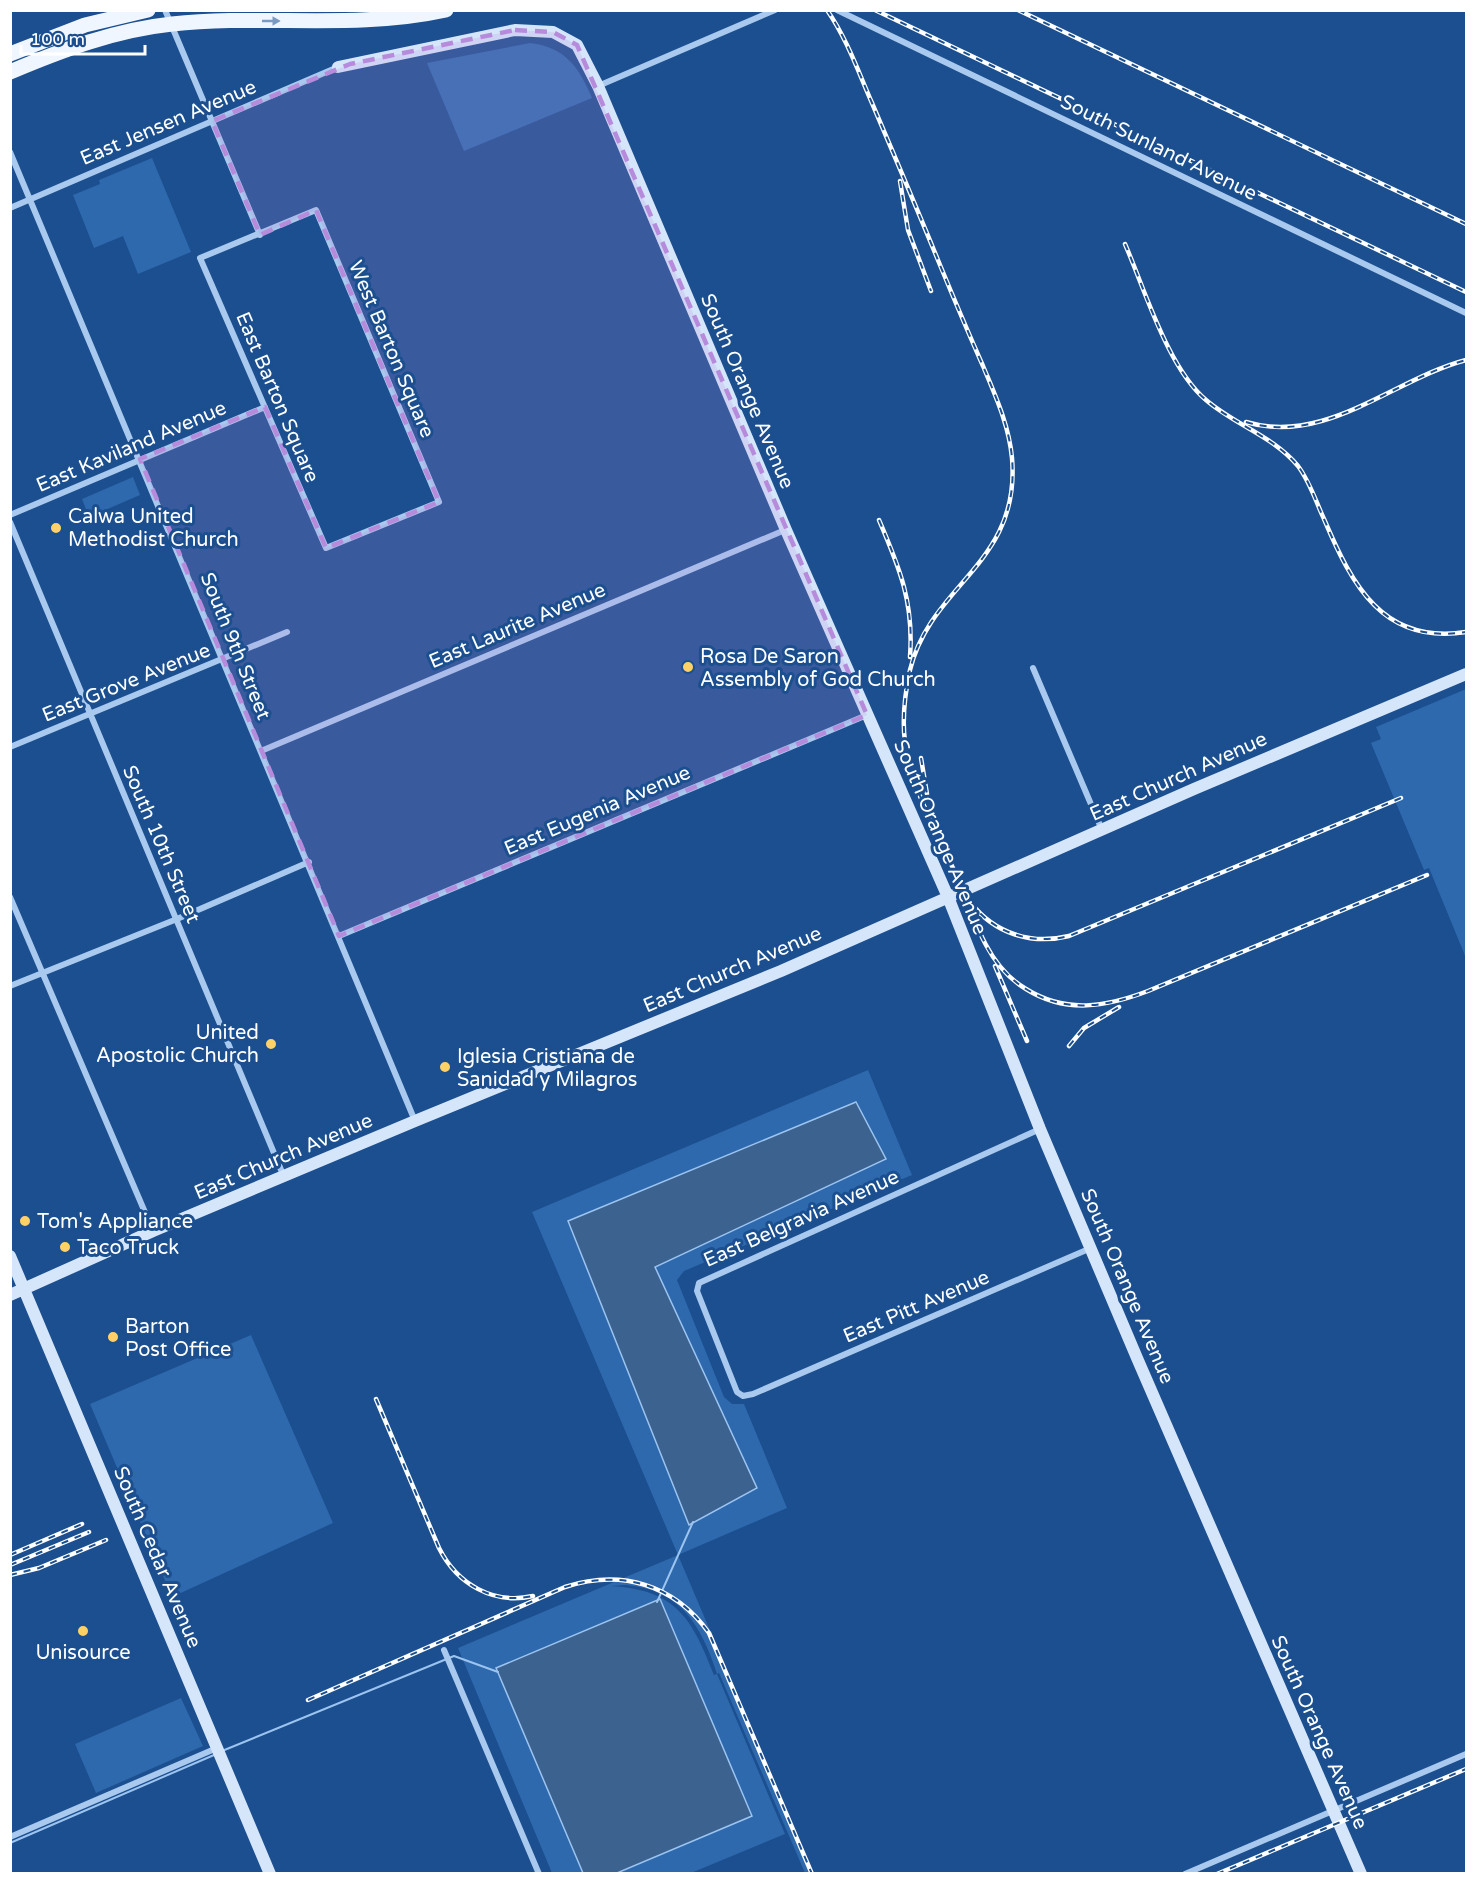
<svg xmlns="http://www.w3.org/2000/svg" width="1477" height="1884" font-family="'Varela Round',sans-serif">
	<style>
		.green { fill: #2e69ad; fill-rule: evenodd }
		.water { fill: #3c6290; stroke: #9cc4f0; stroke-width: 1.5 }
		.lines { fill: none; stroke-linecap: round; stroke-linejoin: round }
		.stream { stroke: #9cc4f0; stroke-width: 2 }
		.street { stroke: #a9c9ee; stroke-width: 6 }
		.secondary { stroke: #d6e6fa; stroke-width: 12 }
		.primary { stroke: #f0f6ff; stroke-width: 15 }
		.rail-casing { stroke: #fff; stroke-width: 4.5 }
		.rail { stroke: #1b4f8f; stroke-width: 2; stroke-dasharray: 7; stroke-linecap: butt }
		.oneway { fill: #7b9ac1 }
		.marked { fill: #b68bdc; fill-opacity: 0.2; stroke: #b68bdc; stroke-width: 4.5; stroke-dasharray: 12 8; stroke-linejoin: round }
		.poi-dot { fill: #ffd166; stroke: #1b4f8f; stroke-width: 2 }
		.labels { text-anchor: middle; stroke-width: 6; stroke-linejoin: round; paint-order: stroke }
		.street-label { font-size: 20px; fill: #fff; stroke: #1b4f8f }
		.poi-label { font-size: 20px; fill: #fff; stroke: #1b4f8f; text-anchor: start }
	</style>
	<rect width="100%" height="100%" fill="#1b4f8f"/>
	<path class="green" d="M530,43C565,47 579,67 592,98L464,151L427,63Z
		M152,158L191,252L138,274L123,236L94,248L73,195L100,184L99,180Z
		M133,477L140,495L89,517L82,499Z
		M1466,689V958L1429,868L1424,870L1371,743L1381,739L1376,727Z
		M868,1070L912,1175L684,1271L677,1280L724,1397L732,1404H744L787,1508L678,1555L813,1873H805L719,1673L717,1674L785,1834L691,1873H552L458,1648L678,1555L532,1212ZM626,1585C681,1590 701,1625 717,1674L714,1675C692,1618 676,1590 611,1586Z
		M251,1335L333,1523L172,1597L90,1404Z
		M181,1698L203,1746L96,1793L75,1744Z"/>
	<path class="water" d="M856,1102L886,1159L655,1267L757,1488L689,1525L568,1221Z
		M660,1599L752,1816L617,1873H583L496,1668Z"/>
	<g class="lines">
		<path class="stream" d="M657,1602L693,1522
			M222,1751L454,1656L498,1672
			M10,1843L214,1755"/>
		<path class="street" d="M165,10L260,235
			M837,10L1466,313
			M598,86L775,10
			M10,152L415,1121
			M10,208L338,67
			M316,210L439,502L326,548L200,258Z
			M10,515L265,407
			M10,522L284,1177
			M1033,668L1102,830
			M10,747L287,632
			M261,751L785,530
			M10,897L153,1231
			M339,936L867,715
			M10,986L177,919L309,862
			M1040,1129L699,1283L697,1291L737,1392L743,1396L753,1394L1091,1248
			M444,1650L539,1874
			M10,1837L217,1748
			M1185,1874L1466,1754"/>
		<path class="secondary" d="M338,67L515,30L553,32L577,45L598,86L786,530L948,897L1040,1129L1137,1358L1361,1874
			M10,1256L270,1874
			M10,1295L153,1231L415,1121L781,971L1194,789L1466,674"/>
		<path class="primary" d="M10,54L85,25L148,10
			M10,72C62,50 115,30 172,24C263,14 355,30 446,10"/>
		<defs>
			<path id="rail" d="M827,10C847,39 858,71 872,103C895,157 918,211 940,265C954,299 968,332 983,366C995,395 1009,425 1012,458C1021,564 931,583 910,670C905,693 902,719 905,742C912,791 940,839 960,883C969,904 975,925 986,945C995,962 1009,979 1026,989C1066,1014 1106,1007 1148,991L1427,875
				M875,10L1466,292
				M1018,10L1466,224
				M900,181L908,230L931,291
				M1125,244C1145,290 1168,368 1206,400C1235,425 1273,436 1298,466C1310,482 1316,502 1324,519C1352,585 1383,645 1466,632
				M1246,422C1325,446 1394,379 1466,360
				M879,520C900,569 914,603 910,657
				M921,758L927,794
				M971,903C995,934 1032,945 1069,936L1401,798
				M995,966L1027,1041
				M1069,1046L1084,1028L1119,1007
				M376,1399L439,1548C457,1584 493,1605 533,1596
				M10,1555L82,1524
				M10,1565L89,1532
				M10,1575L39,1568L106,1540
				M308,1700L565,1587C621,1569 674,1584 709,1633L812,1874
				M1217,1874L1466,1769"/>
		</defs>
		<use href="#rail" class="rail-casing"/>
		<use href="#rail" class="rail"/>
	</g>
	<defs><path id="oneway-solid" d="M-6-.8H1V-3.2L6.5 0L1 3.2V.8H-6Z" transform="scale(1.5)"/></defs>
	<use class="oneway" href="#oneway-solid" transform="translate(271 21)"/>
	<path class="marked" d="M515,30L553,32L577,45L867,715L339,936L140,459L265,407L326,548L439,502L316,210L260,235L212,121L350,64Z"/>
	<g class="poi-dot">
		<circle cx="56" cy="528" r="6"/>
		<circle cx="688" cy="667" r="6"/>
		<circle cx="271" cy="1044" r="6"/>
		<circle cx="445" cy="1067" r="6"/>
		<circle cx="25" cy="1221" r="6"/>
		<circle cx="65" cy="1247" r="6"/>
		<circle cx="113" cy="1337" r="6"/>
		<circle cx="83" cy="1631" r="6"/>
	</g>
	<g class="labels">
		<g class="street-label">
			<text transform="translate(168 122) rotate(-23)" y="7">East Jensen Avenue</text>
			<text transform="translate(1159 147) rotate(26)" y="7">South Sunland Avenue</text>
			<text transform="translate(392 349) rotate(67)" y="7">West Barton Square</text>
			<text transform="translate(748 391) rotate(67)" y="7">South Orange Avenue</text>
			<text transform="translate(278 397) rotate(67)" y="7">East Barton Square</text>
			<text transform="translate(131 446) rotate(-23)" y="7">East Kaviland Avenue</text>
			<text transform="translate(517 625) rotate(-23)" y="7">East Laurite Avenue</text>
			<text transform="translate(236 646) rotate(68)" y="7">South 9th Street</text>
			<text transform="translate(126 682) rotate(-22)" y="7">East Grove Avenue</text>
			<text transform="translate(1178 776) rotate(-24)" y="7">East Church Avenue</text>
			<text transform="translate(597 810) rotate(-23)" y="7">East Eugenia Avenue</text>
			<text transform="translate(941 837) rotate(67)" y="7">South Orange Avenue</text>
			<text transform="translate(162 844) rotate(67)" y="7">South 10th Street</text>
			<text transform="translate(732 969) rotate(-23)" y="7">East Church Avenue</text>
			<text transform="translate(283 1156) rotate(-23)" y="7">East Church Avenue</text>
			<text transform="translate(801 1218) rotate(-24)" y="7">East Belgravia Avenue</text>
			<text transform="translate(1128 1286) rotate(67)" y="7">South Orange Avenue</text>
			<text transform="translate(916 1306) rotate(-23)" y="7">East Pitt Avenue</text>
			<text transform="translate(158 1557) rotate(67)" y="7">South Cedar Avenue</text>
			<text transform="translate(1320 1732) rotate(66)" y="7">South Orange Avenue</text>
		</g>
		<g class="poi-label">
			<text x="68" y="523">Calwa United<tspan x="68" dy="23">Methodist Church</tspan></text>
			<text x="700" y="663">Rosa De Saron<tspan x="700" dy="23">Assembly of God Church</tspan></text>
			<text x="259" y="1039" text-anchor="end">United<tspan x="259" dy="23">Apostolic Church</tspan></text>
			<text x="457" y="1063">Iglesia Cristiana de<tspan x="457" dy="23">Sanidad y Milagros</tspan></text>
			<text x="37" y="1228">Tom's Appliance</text>
			<text x="77" y="1254">Taco Truck</text>
			<text x="125" y="1333">Barton<tspan x="125" dy="23">Post Office</tspan></text>
			<text x="83" y="1659" text-anchor="middle">Unisource</text>
		</g>
	</g>
	<rect width="1477" height="1884" fill="none" stroke="#ffffff" stroke-width="24"/>
	<path d="M21 45v9h124v-9" fill="none" stroke="#ffffff" stroke-width="3"/>
	<text x="30" y="45" font-size="18" fill="#ffffff" stroke="#1b4f8f" stroke-width="4.5" paint-order="stroke">100 m</text>
</svg>
